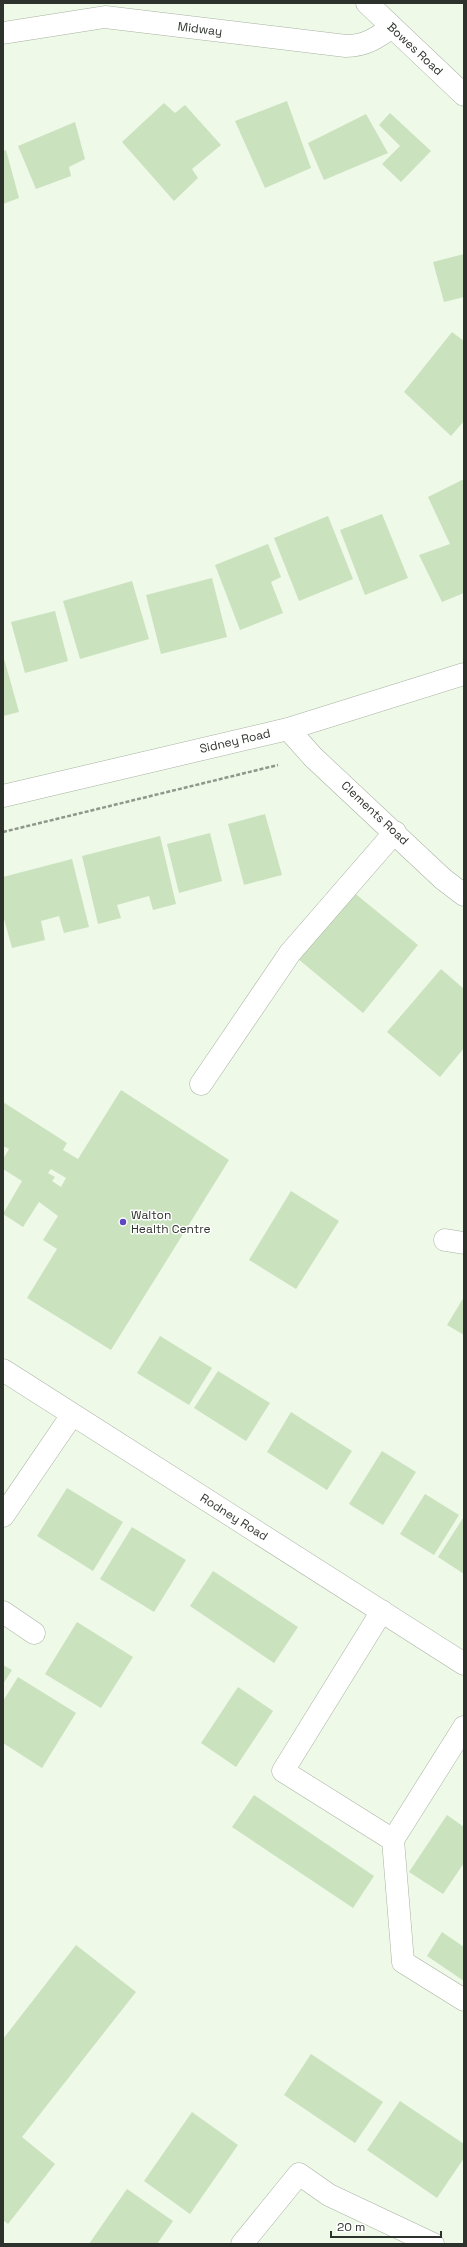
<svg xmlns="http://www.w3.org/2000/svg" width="467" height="2247" font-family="'Space Grotesk',sans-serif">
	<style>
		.building { fill: #cae2be; fill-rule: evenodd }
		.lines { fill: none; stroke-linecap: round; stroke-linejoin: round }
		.minor-casing { stroke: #a8b2a2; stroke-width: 23 }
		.path { stroke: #8f978b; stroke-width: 2.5; stroke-dasharray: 4 2; stroke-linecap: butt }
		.minor { stroke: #fff; stroke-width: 22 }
		.poi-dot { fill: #5f49c1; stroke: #fff; stroke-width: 1.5 }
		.labels { text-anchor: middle; stroke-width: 3; stroke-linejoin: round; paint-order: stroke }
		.street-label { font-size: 12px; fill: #2e322c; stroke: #fff }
		.poi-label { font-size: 12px; fill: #2e322c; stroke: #fff; text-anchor: start }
	</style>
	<rect width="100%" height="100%" fill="#eef9e8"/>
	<path class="building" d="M287,101L311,168L265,188L235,121Z
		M164,103L175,113L185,105L221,145L192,169L198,178L174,201L122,142Z
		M390,113L431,151L401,182L382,164L400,146L379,125Z
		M366,114L388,153L324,180L308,143Z
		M75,122L85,159L69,167L71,176L36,189L18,146Z
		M6,150L19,198L3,204V151Z
		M464,254V297L444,302L433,262Z
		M452,332L464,341V421L451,436L404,392Z
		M464,479V593L442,602L419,555L450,544L428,497Z
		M382,514L408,578L365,595L340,530Z
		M328,516L353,579L299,601L274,538Z
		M268,544L281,577L271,582L283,613L240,630L215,565Z
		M212,578L227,637L161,654L146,595Z
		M132,581L149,639L80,659L63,601Z
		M55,611L68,661L25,673L11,622Z
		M3,655L19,712L3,716Z
		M265,814L282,875L244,885L228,824Z
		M210,833L222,881L179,893L167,844Z
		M160,836L176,904L153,910L149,896L117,905L121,918L98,924L82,856Z
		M72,859L89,927L64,933L59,916L41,921L45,940L12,948L3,915V877Z
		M352,891L418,945L363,1013L297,958Z
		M441,969L464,989V1048L440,1077L387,1032Z
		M121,1090L229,1160L111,1350L27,1298L57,1249L43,1240L58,1216L39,1202L23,1227L3,1214L22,1181L3,1169V1159L9,1149L3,1146V1102L67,1143L63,1150L78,1159ZM51,1169L66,1178L61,1187L52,1181L55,1177L48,1173Z
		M291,1191L339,1221L296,1289L249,1260Z
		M464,1297V1335L447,1325Z
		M160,1336L212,1368L189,1405L137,1373Z
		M218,1371L270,1403L246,1441L194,1408Z
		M291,1412L352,1451L327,1490L267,1452Z
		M382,1451L416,1472L383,1525L349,1504Z
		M67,1488L123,1522L93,1571L37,1536Z
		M425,1494L459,1515L434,1555L400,1534Z
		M463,1518L464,1519V1574L438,1557Z
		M132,1527L186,1560L154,1612L100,1579Z
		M213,1571L298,1627L274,1663L190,1606Z
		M77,1622L133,1657L101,1708L45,1674Z
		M3,1665L12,1670L3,1684Z
		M18,1677L76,1713L42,1768L3,1743V1701Z
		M238,1687L273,1711L236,1767L201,1743Z
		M254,1795L374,1876L353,1908L232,1827Z
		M447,1815L464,1827V1863L443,1894L409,1872Z
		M442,1932L464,1947V1981L427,1956Z
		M76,1945L136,1992L22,2137L55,2164L8,2224L3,2220V2039Z
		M311,2054L383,2102L355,2143L284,2095Z
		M400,2101L464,2144V2158L437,2198L367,2150Z
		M192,2112L238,2145L190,2214L144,2181Z
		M127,2189L173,2221L157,2244H89Z"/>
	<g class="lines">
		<defs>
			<path id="minor" d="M367,3L464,95
				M3,33L105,17L346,46C365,46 377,38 392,27
				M288,729L313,757L443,879L464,895
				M3,796L288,729L464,674
				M201,1084L290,953L395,832
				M445,1240L464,1243
				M3,1370L464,1664
				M3,1516L72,1415
				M382,1611L283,1771L393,1840L464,1727
				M3,1612L34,1633
				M393,1840L403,1962L464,2000
				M242,2244L299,2174L329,2195L433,2244"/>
		</defs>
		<use href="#minor" class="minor-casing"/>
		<path class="path" d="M3,832L278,765"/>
		<use href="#minor" class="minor"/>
	</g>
	<circle class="poi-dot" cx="123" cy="1222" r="4"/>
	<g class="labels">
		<g class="street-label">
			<text transform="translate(200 29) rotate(7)" y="4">Midway</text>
			<text transform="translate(415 49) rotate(43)" y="4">Bowes Road</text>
			<text transform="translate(235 741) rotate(-13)" y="4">Sidney Road</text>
			<text transform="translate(375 813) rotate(43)" y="4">Clements Road</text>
			<text transform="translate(234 1517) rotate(32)" y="4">Rodney Road</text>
		</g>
		<g class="poi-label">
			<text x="131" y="1219">Walton<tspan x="131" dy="14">Health Centre</tspan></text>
		</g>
	</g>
	<rect width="467" height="2247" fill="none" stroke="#2e322c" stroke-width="8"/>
	<path d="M331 2231v6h110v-6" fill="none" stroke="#2e322c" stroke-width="2"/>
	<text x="337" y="2231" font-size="12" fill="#2e322c" stroke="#ffffff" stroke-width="3" paint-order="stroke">20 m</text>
</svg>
